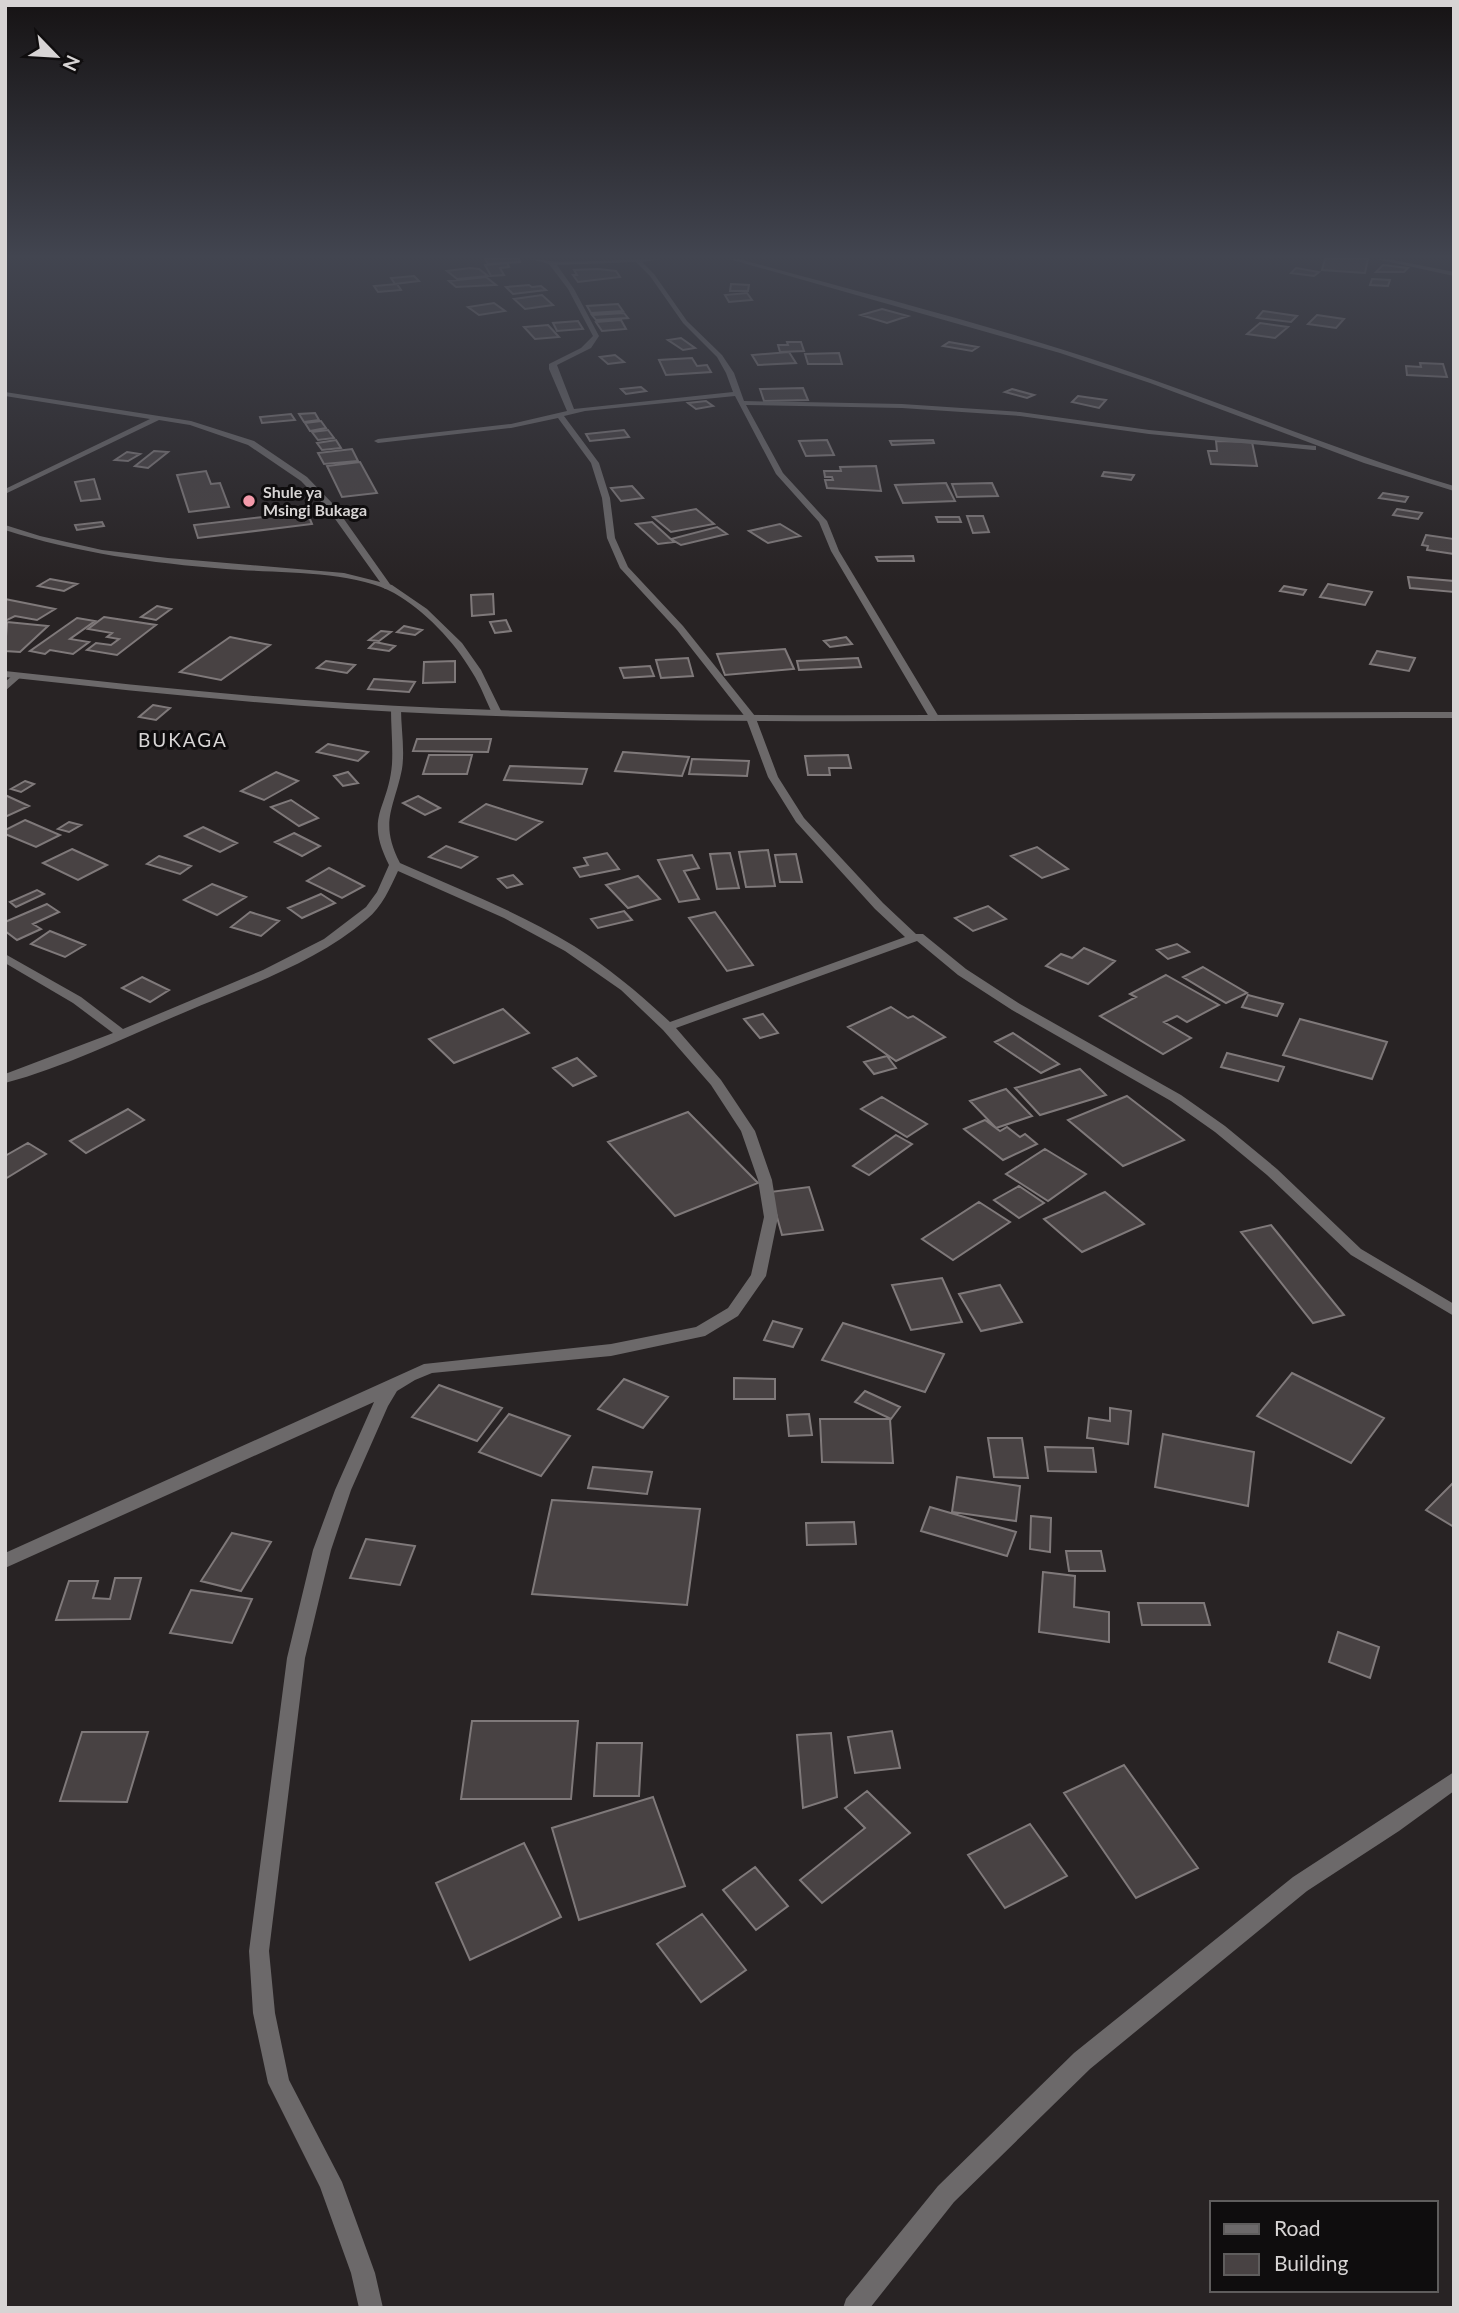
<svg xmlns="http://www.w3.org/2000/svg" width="1459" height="2313" font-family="Lato,sans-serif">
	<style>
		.building { fill: #484243; stroke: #7f797a; stroke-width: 2 }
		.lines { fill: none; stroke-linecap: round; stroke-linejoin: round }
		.service { fill: #6c696a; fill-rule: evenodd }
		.minor { fill: #6c696a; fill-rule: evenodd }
		.tertiary { fill: #6c696a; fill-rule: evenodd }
		.poi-dot { fill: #f39aaa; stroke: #0f0d0e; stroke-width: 2.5 }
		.labels { text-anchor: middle; stroke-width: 6; stroke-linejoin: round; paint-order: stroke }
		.far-poi-label { font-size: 16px; font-weight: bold; fill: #d7d4d4; stroke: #0f0d0e; text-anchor: start }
		.far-quarter-label { font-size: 19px; letter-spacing: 2px; fill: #d7d4d4; stroke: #0f0d0e }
	</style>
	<rect width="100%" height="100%" fill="#282324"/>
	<path class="building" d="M485,259H519L520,262L488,264Z
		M1325,259H1368L1365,273L1322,270Z
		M507,263L509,267L500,268L504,275L491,276L485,265Z
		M1383,265L1408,268L1404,272H1376Z
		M470,268L479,269L488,276L457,279L447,271Z
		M1296,268L1319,272L1314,276L1291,273Z
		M598,269L616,271L620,277L578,282L573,275H577L574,270Z
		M414,276L419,281L395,284L391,278Z
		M486,277L496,285L456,287L449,281Z
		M1372,279L1390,280L1388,286L1370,285Z
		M397,284L401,290L378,292L374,286Z
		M731,284L749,285L748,291H730Z
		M529,285L532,287L541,286L546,290L513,294L506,287Z
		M747,293L752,300L729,302L725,295Z
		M542,295L553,305L525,309L514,299Z
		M494,303L505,311L479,315L468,307Z
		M618,304L623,311L591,313L587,306Z
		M882,309L908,316L887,323L861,315Z
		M1263,311L1297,316L1291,322L1257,318Z
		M624,313L628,318L596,320L592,315Z
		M1317,315L1344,319L1336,328L1308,324Z
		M621,320L626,329L602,331L596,322Z
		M578,321L583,329L557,331L553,323Z
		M1260,323L1288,327L1275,338L1247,334Z
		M548,325L559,337L535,339L524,327Z
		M681,338L695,348L683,350L668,340Z
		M787,342H801L804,351L780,352L778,345H788Z
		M949,342L978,347L972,351L943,346Z
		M789,352L796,363L758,365L752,355Z
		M839,353L842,364H808L805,354Z
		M615,355L624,362L608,364L600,357Z
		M692,358L697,366L707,365L711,372L666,375L659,360Z
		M1420,363L1443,364L1447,377L1407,375L1406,366L1421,367Z
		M641,387L646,391L626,394L621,389Z
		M803,388L808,400L764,401L760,389Z
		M1012,389L1034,395L1027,398L1005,392Z
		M1078,396L1106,400L1099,408L1072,402Z
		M706,401L713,406L696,409L688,403Z
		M315,413L319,420L304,422L299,414Z
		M291,414L295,420L262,423L260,417Z
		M321,421L326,428L310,431L305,423Z
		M328,430L334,438L318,440L312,432Z
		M624,430L629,437L590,441L586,434Z
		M336,440L341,448L322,450L317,443Z
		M827,440L834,455L806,456L799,441Z
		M933,440L934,443L892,445L890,441Z
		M1216,441L1252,442L1257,466L1211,464L1208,451H1217Z
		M352,449L358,461L324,464L318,453Z
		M154,451L168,452L148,468L135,466Z
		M127,452L140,454L128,461L115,460Z
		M360,462L377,493L342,497L327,466Z
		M876,466L881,491L827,488L825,480H833L832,477H825L824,471H841L840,467Z
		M206,471L211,484L220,483L229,507L189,512L177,475Z
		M1104,472L1134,475L1131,480L1102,476Z
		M94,479L100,499L81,501L75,482Z
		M946,483L955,501L903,503L895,485Z
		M992,483L998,496L957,497L952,484Z
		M632,486L643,498L621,501L611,488Z
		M1383,493L1408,497L1405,502L1379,498Z
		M696,509L714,524L671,532L653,517Z
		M1397,509L1422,513L1418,519L1393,515Z
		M307,512L312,524L198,538L194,525Z
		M967,516H983L989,532L973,533Z
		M936,517H959L961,522H938Z
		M102,522L104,526L77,530L75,525Z
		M652,522L674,542L658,544L636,524Z
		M780,524L800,536L768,543L749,531Z
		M717,527L727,534L681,545L671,539Z
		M1426,535L1454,539V554L1427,550L1428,546L1422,545Z
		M913,556L914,561H878L876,557Z
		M1408,577L1454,581V592L1410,588Z
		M50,579L77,584L64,591L38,586Z
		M1328,584L1372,592L1365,605L1320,597Z
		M1284,586L1306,590L1303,595L1280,591Z
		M493,594L494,614L472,616L471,595Z
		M5,599L55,609L37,620L15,616L5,621Z
		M157,606L171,609L156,620L141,617Z
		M104,617L156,625L117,655L87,650L96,643L111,645L119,639L107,637L112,633L88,629Z
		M77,618L95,621L70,639L89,642L73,654L50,650L45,654L30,651Z
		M506,620L511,631L495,633L490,622Z
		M7,622L48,626L20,652L5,651Z
		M404,626L422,630L415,635L397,632Z
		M381,631L391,632L379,641L369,640Z
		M230,637L270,645L221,680L180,672Z
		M846,637L852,644L830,647L824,641Z
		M375,642L395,646L389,651L369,648Z
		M785,649L794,669L725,675L717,654Z
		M1377,651L1415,658L1409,671L1370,664Z
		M688,658L693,676L661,678L656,660Z
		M858,658L861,667L799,670L797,661Z
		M326,661L355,665L347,673L317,668Z
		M455,661V682L423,683L424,662Z
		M650,666L654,676L624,678L620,668Z
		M374,679L415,682L409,692L368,689Z
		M153,705L170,708L156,720L139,717Z
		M417,739H491L488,752L413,751Z
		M328,744L368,752L358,761L317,752Z
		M623,752L689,757L682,776L615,771Z
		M429,755H472L467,774H423Z
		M848,755L851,768H829L830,775H808L805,756Z
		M692,759L749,761L747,776L689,774Z
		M510,766L587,769L582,784L504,780Z
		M276,772L298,781L264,800L241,791Z
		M348,772L358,783L343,786L334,776Z
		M25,781L34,784L21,792L11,789Z
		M5,795L29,806L5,817Z
		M418,796L440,808L425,815L403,803Z
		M291,800L318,818L299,826L271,807Z
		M486,804L542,822L516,840L460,822Z
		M25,820L60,835L36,847L5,834V830Z
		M69,822L81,825L69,832L58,829Z
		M203,827L237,843L220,852L185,836Z
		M294,833L320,846L302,856L275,842Z
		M446,846L477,857L461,868L429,857Z
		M1037,847L1068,869L1042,878L1011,856Z
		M72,849L107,865L78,880L43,863Z
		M768,850L775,886L746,887L739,852Z
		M607,853L619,869L580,877L574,868L588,865L584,858Z
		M730,853L739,888L717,889L710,854Z
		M796,854L802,882H780L775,855Z
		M692,855L699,868L684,871L699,899L679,902L658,860Z
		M159,856L191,866L180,874L147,864Z
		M329,868L364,886L342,898L307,881Z
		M513,875L522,884L507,888L498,879Z
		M638,876L660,899L628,908L606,885Z
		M212,884L246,897L217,915L184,900Z
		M37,890L44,894L16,907L10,902Z
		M321,894L335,903L302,918L288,908Z
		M47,904L59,912L33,924L41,929L17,940L5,931V922Z
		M988,906L1006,919L973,931L955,918Z
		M624,911L632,920L598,928L591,919Z
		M250,912L279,921L261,936L231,927Z
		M715,912L753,965L727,971L689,918Z
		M50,931L85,945L65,957L31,944Z
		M1177,944L1189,952L1168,959L1157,950Z
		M1084,948L1115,961L1088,984L1046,966L1061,954L1072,958Z
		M1203,967L1247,993L1226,1003L1183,977Z
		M1166,975L1219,1005L1187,1022L1177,1016L1164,1022L1191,1038L1163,1054L1100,1016L1136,997L1130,994Z
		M142,977L169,990L150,1002L122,988Z
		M1248,995L1283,1004L1277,1016L1242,1007Z
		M891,1007L908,1018L913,1016L945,1037L896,1061L848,1027Z
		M503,1009L529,1033L454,1063L429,1039Z
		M763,1014L778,1033L760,1038L744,1019Z
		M1300,1019L1387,1042L1372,1079L1283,1055Z
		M1013,1033L1059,1064L1041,1073L995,1042Z
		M1227,1053L1284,1067L1278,1081L1221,1067Z
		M887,1056L896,1068L874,1074L864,1062Z
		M577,1058L596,1076L573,1086L553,1068Z
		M1080,1069L1106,1095L1040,1115L1015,1088Z
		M1006,1089L1032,1116L996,1128L970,1101Z
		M1127,1096L1184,1140L1123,1166L1068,1120Z
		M882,1097L927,1124L907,1137L861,1109Z
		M128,1109L144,1120L86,1153L70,1141Z
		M688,1112L758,1183L675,1216L608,1142Z
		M985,1120L1000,1131L1007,1127L1020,1137L1025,1134L1037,1144L1003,1160L964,1129Z
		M896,1135L912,1144L869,1175L853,1166Z
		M28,1143L46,1154L5,1179V1156Z
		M1045,1149L1086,1174L1048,1201L1006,1174Z
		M1019,1186L1044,1203L1019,1218L994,1200Z
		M809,1187L823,1230L782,1235L770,1192Z
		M1105,1192L1144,1224L1082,1252L1044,1219Z
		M979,1202L1010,1222L953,1260L922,1239Z
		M1271,1225L1344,1315L1313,1323L1241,1232Z
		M942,1278L962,1322L911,1330L892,1285Z
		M1000,1285L1022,1322L981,1331L959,1294Z
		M773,1321L802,1329L793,1347L764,1340Z
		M843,1323L944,1354L925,1392L822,1360Z
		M1292,1373L1384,1418L1351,1463L1257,1416Z
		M734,1378L775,1379V1399H734Z
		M624,1379L668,1397L643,1428L598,1409Z
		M439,1385L502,1408L477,1441L412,1417Z
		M865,1391L900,1407L891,1419L855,1402Z
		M1110,1408L1131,1411L1128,1444L1087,1438L1089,1418L1110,1421Z
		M509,1414L570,1436L541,1476L479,1452Z
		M809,1414L812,1435L789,1436L787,1415Z
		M820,1419H890L893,1463L822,1462Z
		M1163,1434L1254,1452L1248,1506L1155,1487Z
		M988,1438H1022L1028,1478L994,1477Z
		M1045,1447L1093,1448L1096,1472L1048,1471Z
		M593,1467L652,1472L647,1494L588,1488Z
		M957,1477L1020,1486L1016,1521L952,1512Z
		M1454,1482V1527L1426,1510Z
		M552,1500L700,1509L687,1605L532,1594Z
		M930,1507L1016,1532L1007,1556L921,1531Z
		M1031,1516L1051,1518L1050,1552L1030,1549Z
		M854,1522L856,1544L807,1545L806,1523Z
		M232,1533L271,1542L241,1591L201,1581Z
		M366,1539L415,1546L400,1585L350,1578Z
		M1066,1551H1101L1105,1571H1069Z
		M1043,1572L1075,1576L1074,1607L1109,1612V1642L1039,1632Z
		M115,1578H141L130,1619L56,1620L69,1581H98L93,1598L110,1599Z
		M191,1590L252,1599L232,1643L170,1633Z
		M1138,1603H1204L1210,1625H1142Z
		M1338,1632L1379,1647L1370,1678L1329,1662Z
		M472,1721H578L571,1799H461Z
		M892,1731L900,1768L855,1773L848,1737Z
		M82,1732H148L127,1802L60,1801Z
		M831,1733L837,1797L803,1808L797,1735Z
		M597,1743H642L639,1796H594Z
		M1124,1765L1198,1868L1136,1898L1064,1793Z
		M867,1791L910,1833L822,1903L800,1880L865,1828L845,1808Z
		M653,1797L685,1886L579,1920L552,1828Z
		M1030,1824L1067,1876L1005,1908L968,1855Z
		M524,1843L561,1917L470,1960L436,1883Z
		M755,1867L788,1906L756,1930L723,1890Z
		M702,1914L746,1970L701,2002L657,1944Z"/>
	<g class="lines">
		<path class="service" d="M5,392L191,421L254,441L307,477L334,505L392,587L385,589L328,509L301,481L248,445L190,425L159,420L5,494V489L150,419L5,396Z"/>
		<path class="minor" d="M531,259L561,262L661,259L642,262L654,274L687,321L722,355L734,373L744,401L902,404L1020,412L1149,430L1316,446V450H1313L1149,434L1020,416L902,408L746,405L783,473L827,521L839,551L939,717L934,720L929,717L831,551L819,522L776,474L735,396L585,411L564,416L599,463L610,498L615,538L628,567L683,626L755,716L778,777L804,818L883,903L916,934H923L966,969L1020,1004L1181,1095L1225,1126L1277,1169L1361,1249L1454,1304V1316L1351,1255L1267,1175L1215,1132L1171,1101L1012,1010L958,975L917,941L676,1028L721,1080L755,1131L772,1180L778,1217L766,1276L738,1316L705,1336L611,1356L432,1373L415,1380L397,1391L388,1406L351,1490L331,1550L305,1658L269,1951L275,2013L289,2080L342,2182L375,2273L383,2308H359L351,2273L320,2187L268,2083L253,2013L249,1951L287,1658L313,1550L335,1490L374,1402L5,1568V1553L424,1364L611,1344L696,1327L728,1308L751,1275L764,1217L758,1180L741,1131L711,1085L663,1030L621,990L565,951L504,918L398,871C390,888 382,907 367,919C314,964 246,986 183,1013C125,1037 66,1067 5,1083V1074L113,1033L73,1003L5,963V954L81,997L123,1029L263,970L324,939L366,907L377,892L389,865C364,815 388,811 392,764C393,746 391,727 391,709L396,706L401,709C401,728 405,750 402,769C394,809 379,822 400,863C458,889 519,912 574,946C609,968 640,994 670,1022L905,937L875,909L796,822L768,777L746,718L677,630L620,568L607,538L602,498L591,463L558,418L511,428L378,443L374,441L378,439L511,424L567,411L549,369V364L581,348L593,336L568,289L549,264ZM636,262L650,276L683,323L717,357L726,373L733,392L574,409L557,365L591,348L599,336L574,289L557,265Z
			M729,259H739C864,293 990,325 1113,366C1227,404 1338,451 1454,486V491L1364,463L1150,383L1060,353Z
			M1376,259H1388L1454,272V276Z
			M5,525L40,536L102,550L168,558L344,573L392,585L427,609L462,643L481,670L502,713L493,715C486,701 481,686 472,672C454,641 425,611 394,593C354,570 273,573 226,569C151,563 77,553 5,530Z
			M14,674L22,676L5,691V682Z
			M1454,1772V1791L1399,1831L1307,1891L1090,2069L954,2202L870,2308H843L846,2299L938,2186L1074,2053L1293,1877Z"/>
		<path class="tertiary" d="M5,671C150,687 295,702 441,708C778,722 1116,711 1454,712V718C1116,717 778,728 441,714C295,708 150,693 5,677Z"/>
	</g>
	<linearGradient id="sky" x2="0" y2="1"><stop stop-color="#161314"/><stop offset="0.44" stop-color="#424550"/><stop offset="1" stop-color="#424550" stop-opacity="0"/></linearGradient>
	<rect width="1459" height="583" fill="url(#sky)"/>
	<circle class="poi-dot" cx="249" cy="501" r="7"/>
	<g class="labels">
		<g class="far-poi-label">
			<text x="263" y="498">Shule ya<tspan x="263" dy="18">Msingi Bukaga</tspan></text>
		</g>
		<g class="far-quarter-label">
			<text x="183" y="747">BUKAGA</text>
		</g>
	</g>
	<rect width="1459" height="2313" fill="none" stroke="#d7d4d4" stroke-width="14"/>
	<rect x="1210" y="2201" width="228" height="91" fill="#0f0d0e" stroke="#5f5d5d" stroke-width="2"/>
	<rect x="1224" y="2224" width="35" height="10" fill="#6c696a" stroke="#5f5d5d" stroke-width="2"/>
	<text x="1274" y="2236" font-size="21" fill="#d7d4d4">Road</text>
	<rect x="1224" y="2254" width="35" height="21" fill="#484243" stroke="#5f5d5d" stroke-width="2"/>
	<text x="1274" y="2271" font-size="21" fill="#d7d4d4">Building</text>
	<g transform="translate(56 56) rotate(115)" stroke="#0f0d0e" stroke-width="5" paint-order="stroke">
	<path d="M0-5L12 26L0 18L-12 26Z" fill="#d7d4d4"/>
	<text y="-10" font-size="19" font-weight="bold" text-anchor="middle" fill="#d7d4d4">N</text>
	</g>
</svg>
